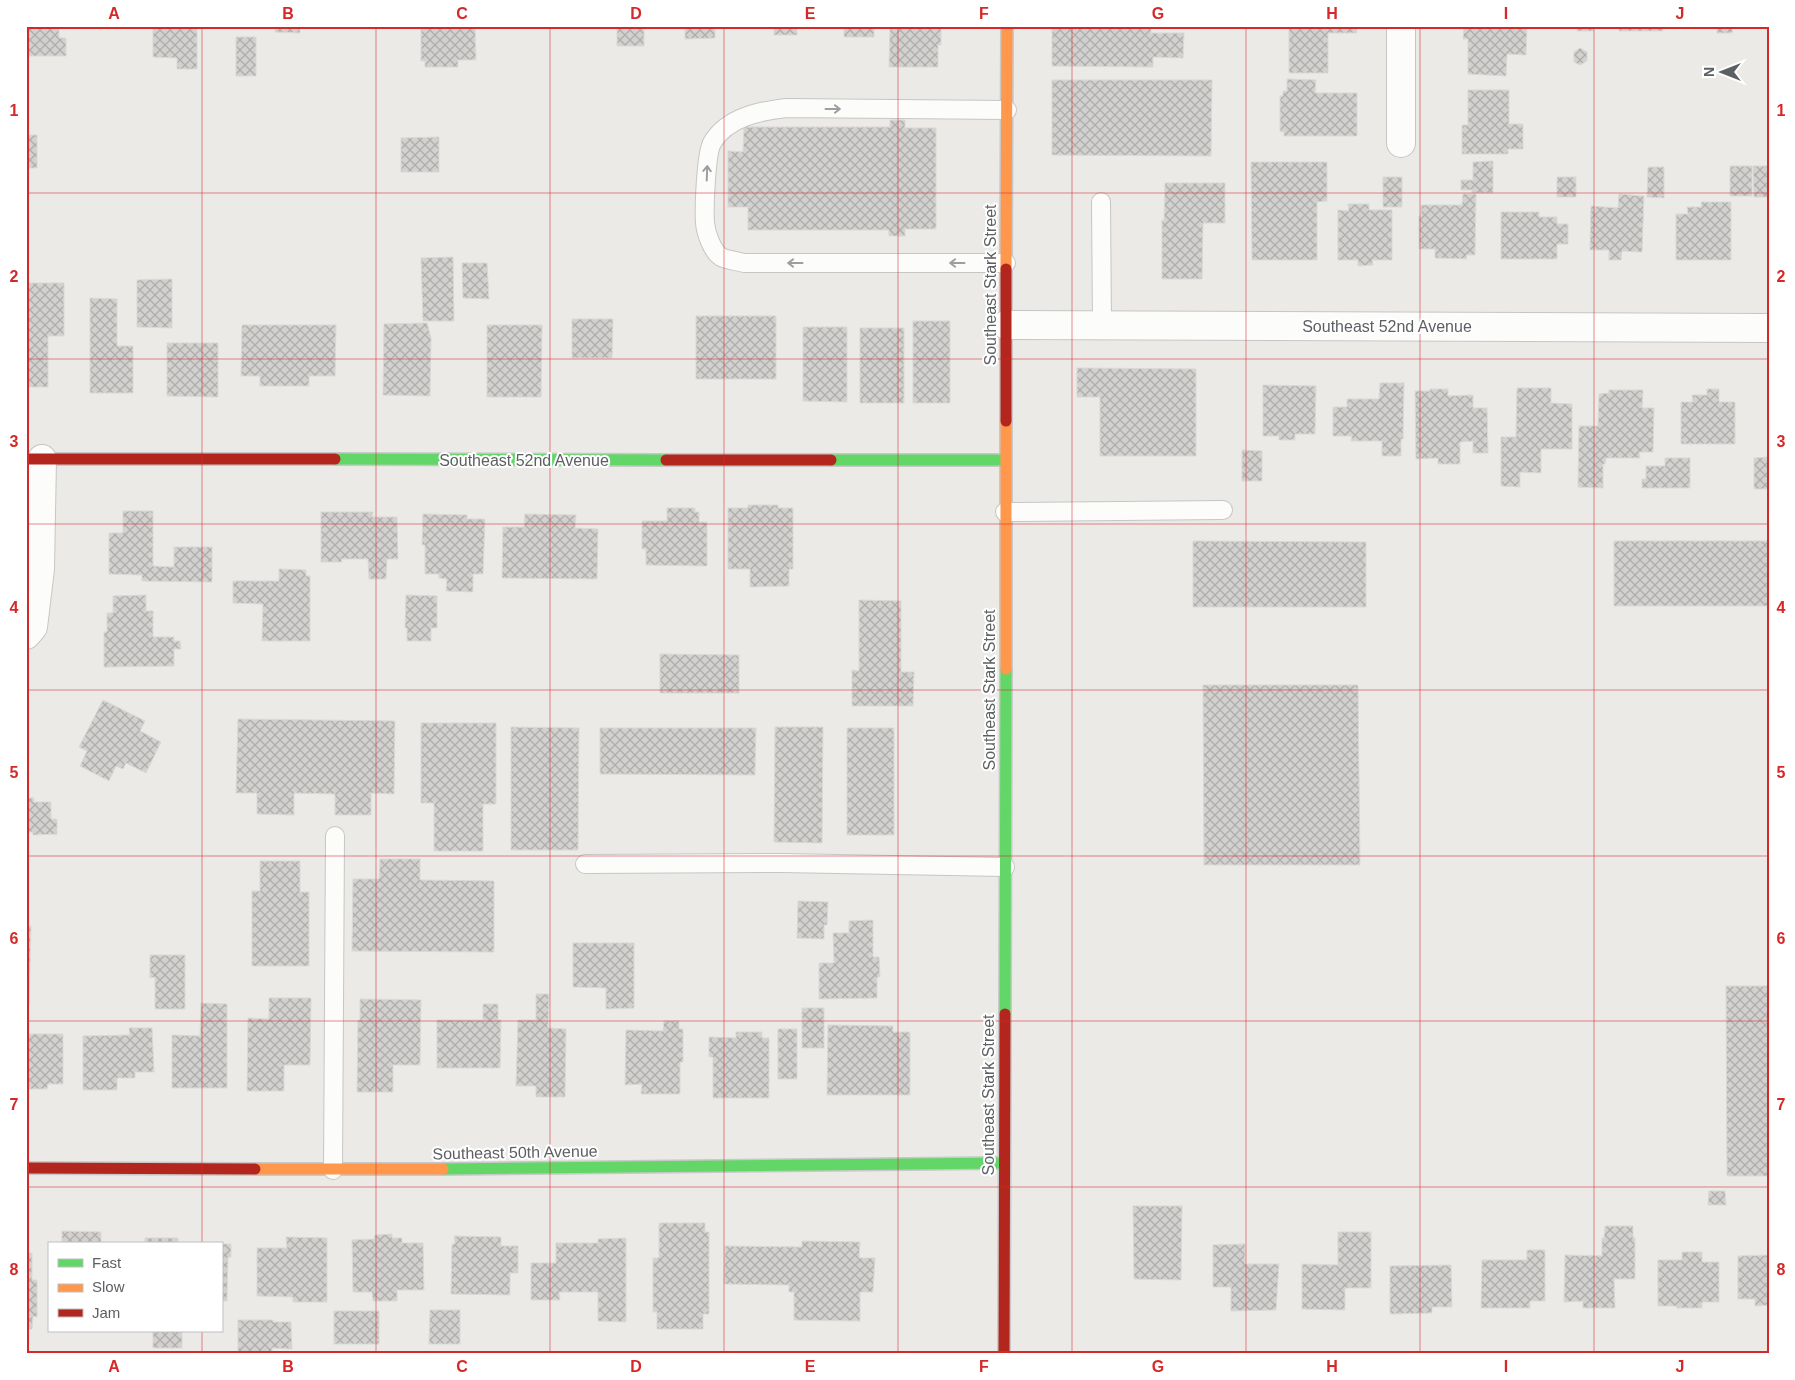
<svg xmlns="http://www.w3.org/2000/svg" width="1795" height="1380" font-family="Helvetica,sans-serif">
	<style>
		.building { fill: url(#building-cross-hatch); stroke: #dad9d6 }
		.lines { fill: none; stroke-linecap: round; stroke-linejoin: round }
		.lane-casing { stroke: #c6c6c6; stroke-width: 20 }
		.street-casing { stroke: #c6c6c6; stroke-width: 30 }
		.fast-casing { stroke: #c8c8c8; stroke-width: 14 }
		.slow-casing { stroke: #c8c8c8; stroke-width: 14 }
		.jam-casing { stroke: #c8c8c8; stroke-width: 14 }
		.lane { stroke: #fcfcfb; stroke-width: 18 }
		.street { stroke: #fcfcfb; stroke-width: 28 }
		.fast { stroke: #63d668; stroke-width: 11 }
		.slow { stroke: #ff974d; stroke-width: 11 }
		.jam { stroke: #b3261e; stroke-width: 11 }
		.oneway { stroke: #9d9ea0 }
		.grid { fill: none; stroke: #d62828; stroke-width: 1; stroke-opacity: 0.55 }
		.labels { text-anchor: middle; stroke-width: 4; stroke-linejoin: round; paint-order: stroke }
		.street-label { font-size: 16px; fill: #5d6063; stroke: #fff }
		.neatline { fill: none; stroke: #d62828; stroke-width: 2 }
		.grid-label { font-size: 16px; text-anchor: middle; font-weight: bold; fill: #d62828 }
	</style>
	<defs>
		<pattern id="building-cross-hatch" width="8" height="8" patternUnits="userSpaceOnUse" patternTransform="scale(1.25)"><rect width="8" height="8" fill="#d2d1cf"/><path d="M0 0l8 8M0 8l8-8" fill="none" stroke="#aeadac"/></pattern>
	</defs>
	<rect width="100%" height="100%" fill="#ebeae7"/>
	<path class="building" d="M26,26H59V38H66V56H26Z
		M153,26H197V69H177V58L153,57Z
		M275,26H300V33L275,32Z
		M341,26H400V28H341Z
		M421,26H475L476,60H458V67H425V61H421Z
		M617,26H644V46H617Z
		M685,26H715V38L685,39Z
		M774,26H797V35H774Z
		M844,26H874V37H844Z
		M890,26H941V45H938V67H889Z
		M1052,26H1151V33H1184L1183,58L1153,57V67L1052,66Z
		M1289,26H1357V33H1328V73H1289Z
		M1464,26H1527L1526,55L1507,54L1506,76L1468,74V39H1463Z
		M1577,26H1594V31H1577Z
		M1619,26H1663V31H1619Z
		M1717,26H1733L1732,33H1717Z
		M236,37H256V76H236Z
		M1580,48L1587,52V61L1580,65L1574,62V52Z
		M1287,79L1316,80L1315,93H1357V136H1284V132L1280,131V96H1283V91H1287Z
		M1052,80H1212L1211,156L1052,155Z
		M1468,90H1509V124H1523V149H1508V154H1462V125H1468Z
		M890,120H905V128H936V229H905V236H889V230H748V207H728V151L743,152L744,127H890Z
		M26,135H37V168H26Z
		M439,137V172H401V138Z
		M1493,161V193H1472V190H1461V180H1473V162Z
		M1251,162H1327V201L1317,202V260H1252Z
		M1730,166H1752V196H1730Z
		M1753,166H1769V197H1754Z
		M1648,167H1664V198L1647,197Z
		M1383,177H1402V207H1383Z
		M1557,177H1576V197H1557Z
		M1165,183H1225V223H1203L1202,279H1162V220L1164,221Z
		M1463,194H1476L1475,255H1466L1467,259L1435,258V249H1419V216H1421V205H1462Z
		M1619,194L1644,196L1642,252L1622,251L1621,260H1609V250H1590L1591,206L1618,208Z
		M1701,202H1731V260H1676V214H1688L1687,207H1702Z
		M1348,204H1369V210H1392V260H1372L1373,265L1358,266V260H1338V210L1349,211Z
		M1501,212H1539V217H1557V224H1568V244H1557V259H1501Z
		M453,257L454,321H423L421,258Z
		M462,263H487L489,299L463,298Z
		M172,279V328L137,327V280Z
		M26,283H64V336H48V387H26Z
		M90,298L117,299V346H133V393H90Z
		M696,316H776V379H696Z
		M572,319H613L612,358H572Z
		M913,321H950V403H913Z
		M427,323L431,338L430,396L383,395L384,324Z
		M242,325H336L335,376H309V386H260V376H241Z
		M487,325H542L541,397H487Z
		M803,327H847V402L803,401Z
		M860,328H904V403H860Z
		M167,343H218V397L167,396Z
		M1077,368L1196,369V456H1100V397H1077Z
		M1380,383H1404L1403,439H1401V456H1382V441H1351L1352,436H1333V407H1347V399H1379Z
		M1263,385L1316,386L1315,434H1295V440H1279V436H1263Z
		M1517,388H1551V403L1572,404V449H1541V473L1520,472V487L1501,486V437H1516Z
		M1430,389H1448V396L1473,395V408H1487L1488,453H1473V441L1460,442V464H1438V458L1416,459L1415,391H1430Z
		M1707,389H1719V402H1735V444H1681V402H1693L1692,395H1707Z
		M1609,390H1643L1642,408H1654L1653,452H1639L1640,458H1606L1605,464H1603V488L1578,487L1579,426H1598L1599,394L1609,393Z
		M1242,450L1262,451V481H1242Z
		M1769,457V489H1754V458Z
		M1665,458H1690V488H1642V479H1646V466H1665Z
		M748,505H778V508H793V569H789V586L750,587V569H728V508H748Z
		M667,508H695V512H699V522H707V566L646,565V549H642V521H667Z
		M123,511H153V566L174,567V547H212V582L142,581V575L109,574V533H123Z
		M321,512H373L372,517H397L398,559H387L386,579H369L368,559H341L342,562H321Z
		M423,514L467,515V519H485L483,574H473V592L446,591L447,579L439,578V574H425V545H422Z
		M525,514L576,515L575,528L598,529L597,579L502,578L503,527H524Z
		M1193,541L1366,542V607H1193Z
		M1614,541H1769V606H1614Z
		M279,569L306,570V576H310V641H262L263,604L233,603V581H279Z
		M146,595V611H153V637H174V641H180L181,649H174V666L104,667V632H107V613H113V596Z
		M406,595L437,596V628H431V641H407V628H405Z
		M859,600L901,601V672H914L913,706H852V670L859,671Z
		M660,654L739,655V693H660Z
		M1203,685H1358L1360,865H1204Z
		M103,700L145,721L140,731L161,742L146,773L126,763L123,769L116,766L109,781L80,766L87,751L79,747Z
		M238,719L395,721L394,794L371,793V815H335V794L294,793V815L257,814V793H236Z
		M421,723H496V804H483V851H434V803H421Z
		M511,727L579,728L578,850H511Z
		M775,727H823L822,843L774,842Z
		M600,728H756L755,775L600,774Z
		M847,728H894V835H847Z
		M26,798H34L33,802H51V819H57V834L33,835V832H26Z
		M380,859H420V880L494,881V952L352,951L353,879H379Z
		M260,861H300V892H309V966H252V891H260Z
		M798,901L828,902L827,925H824V939L797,938Z
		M873,920V957H879L880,977H877V998L819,999V963H834L833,933H849V921Z
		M26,926H31L29,1005H26Z
		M573,943H634V1008L606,1009V988L573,987Z
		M150,955H185V1009H155V977L150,978Z
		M1726,986H1769V1176H1727Z
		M536,994H549L548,1028L566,1029L565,1097H536V1086H516L518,1020H536Z
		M269,998H311L310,1065H284V1091H247L248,1018L269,1019Z
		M360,999L421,1000L420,1065H393V1092H357L358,1020H360Z
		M201,1003L227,1004V1088H172V1035L200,1036Z
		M483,1004H498V1020H501L500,1068H437V1020H483Z
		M802,1008H824V1048H802Z
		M664,1021H679V1029H683V1062H680V1094H641L642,1084L625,1085L626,1030L663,1031Z
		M828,1025L893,1026V1032H910V1095H827Z
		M129,1028H152L154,1072H135V1078H117V1090H83V1036L130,1035Z
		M778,1029H797V1079H778Z
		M736,1032H762V1038H769V1098H713V1057H709V1037L736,1038Z
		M26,1034H63V1084H48L47,1089H26Z
		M1709,1191H1725L1726,1205H1708Z
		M1133,1206H1182L1181,1280L1134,1279Z
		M659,1223H705V1232H709V1314H703V1329H657V1312H653V1258H659Z
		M1605,1226H1633V1238H1635V1279H1614L1615,1308H1583V1301L1564,1302L1565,1255L1602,1256V1238H1604Z
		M62,1231L101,1232V1244H62Z
		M1338,1232H1371V1288H1345V1310L1302,1309V1264L1338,1265Z
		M392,1234V1238H402V1243H423L424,1290H397V1301H373L372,1292H353L352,1240L374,1239L375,1235Z
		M454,1236L501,1237V1246H518V1273H510V1295L451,1294L452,1244H455Z
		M286,1237L327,1238V1302H293V1297L257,1296V1248H287Z
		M145,1238H178V1244H145Z
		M626,1238V1322L598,1321V1292H559L560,1300H531V1263H556V1243H598V1239Z
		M802,1241L860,1242L859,1258H875L873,1292H860V1321L794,1320V1292H789V1285L724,1284L725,1246L802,1247Z
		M221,1244H231V1257H228L227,1301H221Z
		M1245,1244V1264H1279L1276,1310L1231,1311V1287H1213V1245Z
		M1527,1250H1545V1301H1530V1308H1481L1482,1260H1527Z
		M1682,1252H1702V1262H1719V1302H1702V1308H1677V1306H1658V1260H1682Z
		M26,1253H32V1280H37V1317L33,1316L32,1329H26Z
		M1769,1255V1305L1755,1306V1299H1738V1256Z
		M1451,1265L1452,1307H1432V1313L1390,1314V1266Z
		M430,1310H460V1344H429Z
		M334,1311H379V1344H334Z
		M238,1320H273V1322H291L292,1349L272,1348V1354H238Z
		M153,1331H182V1348H153Z"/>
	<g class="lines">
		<defs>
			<path id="lane" d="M1101,202L1102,325
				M1006,263H744C737,261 727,260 721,257C712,251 706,233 705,223C704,208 706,154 712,143C727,117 760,111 786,108L1007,110
				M1005,512L1223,510
				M585,864L782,863L1005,867
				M333,1170L335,836"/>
			<path id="street" d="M1401,26V143
				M1006,325L1769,328
				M26,635L33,627L40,569L42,459"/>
			<path id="fast" d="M335,459L666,460
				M831,460H1005
				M1005,1014L1006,669
				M443,1169L1004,1163"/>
			<path id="slow" d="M1006,269L1007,26
				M1006,669V421
				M255,1169H443"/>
			<path id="jam" d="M1006,421V269
				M26,459H335
				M666,460H831
				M26,1168L255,1169
				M1004,1354L1005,1014"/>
		</defs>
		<use href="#lane" class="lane-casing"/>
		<use href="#street" class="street-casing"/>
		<use href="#fast" class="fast-casing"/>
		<use href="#slow" class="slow-casing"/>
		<use href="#jam" class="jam-casing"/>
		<use href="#lane" class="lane"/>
		<use href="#street" class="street"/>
		<use href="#fast" class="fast"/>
		<use href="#slow" class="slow"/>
		<use href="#jam" class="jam"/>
	</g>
	<defs><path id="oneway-shaft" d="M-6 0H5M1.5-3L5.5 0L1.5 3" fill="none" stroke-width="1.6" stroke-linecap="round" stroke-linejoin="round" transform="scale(1.25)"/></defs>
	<g class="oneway">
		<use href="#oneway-shaft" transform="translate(833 109)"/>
		<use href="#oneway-shaft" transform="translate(707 173) rotate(-88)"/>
		<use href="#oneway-shaft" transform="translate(795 263) rotate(180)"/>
		<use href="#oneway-shaft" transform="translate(957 263) rotate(180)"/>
	</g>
	<path class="grid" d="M202,26V1244M376,26V1354M550,26V1354M724,26V1354M898,26V1354M1072,26V1354M1246,26V1354M1420,26V1354M1594,26V1354M26,193H1769M26,359H1769M26,524H1769M26,690H1769M26,856H1769M26,1021H1769M26,1187H1769M202,1331V1354"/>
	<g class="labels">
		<g class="street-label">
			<text transform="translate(990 285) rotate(-90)" y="6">Southeast Stark Street</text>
			<text x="1387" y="332">Southeast 52nd Avenue</text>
			<text x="524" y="466">Southeast 52nd Avenue</text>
			<text transform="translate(989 690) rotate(-90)" y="6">Southeast Stark Street</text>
			<text transform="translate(988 1095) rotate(-90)" y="6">Southeast Stark Street</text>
			<text transform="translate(515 1152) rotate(-1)" y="6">Southeast 50th Avenue</text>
		</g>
	</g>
	<rect width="1795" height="1380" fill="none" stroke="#ffffff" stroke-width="55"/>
	<rect x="48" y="1242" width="175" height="90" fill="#ffffff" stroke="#bebfc1"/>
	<rect x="58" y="1259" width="25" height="8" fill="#63d668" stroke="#bebfc1"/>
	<text x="92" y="1268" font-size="15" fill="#5d6063">Fast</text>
	<rect x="58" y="1284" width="25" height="8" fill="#ff974d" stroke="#bebfc1"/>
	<text x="92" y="1292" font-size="15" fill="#5d6063">Slow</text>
	<rect x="58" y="1309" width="25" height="8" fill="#b3261e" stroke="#bebfc1"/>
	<text x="92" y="1318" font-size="15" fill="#5d6063">Jam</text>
	<g transform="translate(1722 72) rotate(270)" stroke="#ffffff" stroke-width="4" paint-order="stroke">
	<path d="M0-4L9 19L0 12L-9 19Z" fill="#5d6063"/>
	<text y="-8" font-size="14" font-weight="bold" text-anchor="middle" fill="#5d6063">N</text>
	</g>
	<rect x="28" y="28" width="1740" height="1324" class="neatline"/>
	<g class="grid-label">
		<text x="114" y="19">A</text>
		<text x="288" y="19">B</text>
		<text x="462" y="19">C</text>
		<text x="636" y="19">D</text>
		<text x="810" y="19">E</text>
		<text x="984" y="19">F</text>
		<text x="1158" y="19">G</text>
		<text x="1332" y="19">H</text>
		<text x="1506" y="19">I</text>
		<text x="1680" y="19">J</text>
		<text x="14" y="116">1</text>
		<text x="1781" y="116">1</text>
		<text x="14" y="282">2</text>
		<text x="1781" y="282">2</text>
		<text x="14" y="447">3</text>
		<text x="1781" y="447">3</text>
		<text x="14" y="613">4</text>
		<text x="1781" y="613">4</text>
		<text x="14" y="778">5</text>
		<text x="1781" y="778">5</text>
		<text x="14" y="944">6</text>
		<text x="1781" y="944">6</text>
		<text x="14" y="1110">7</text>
		<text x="1781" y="1110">7</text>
		<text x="14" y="1275">8</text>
		<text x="1781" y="1275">8</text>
		<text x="114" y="1372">A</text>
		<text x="288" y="1372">B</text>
		<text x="462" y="1372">C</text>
		<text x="636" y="1372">D</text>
		<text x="810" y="1372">E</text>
		<text x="984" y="1372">F</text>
		<text x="1158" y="1372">G</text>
		<text x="1332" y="1372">H</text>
		<text x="1506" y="1372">I</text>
		<text x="1680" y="1372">J</text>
	</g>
</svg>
